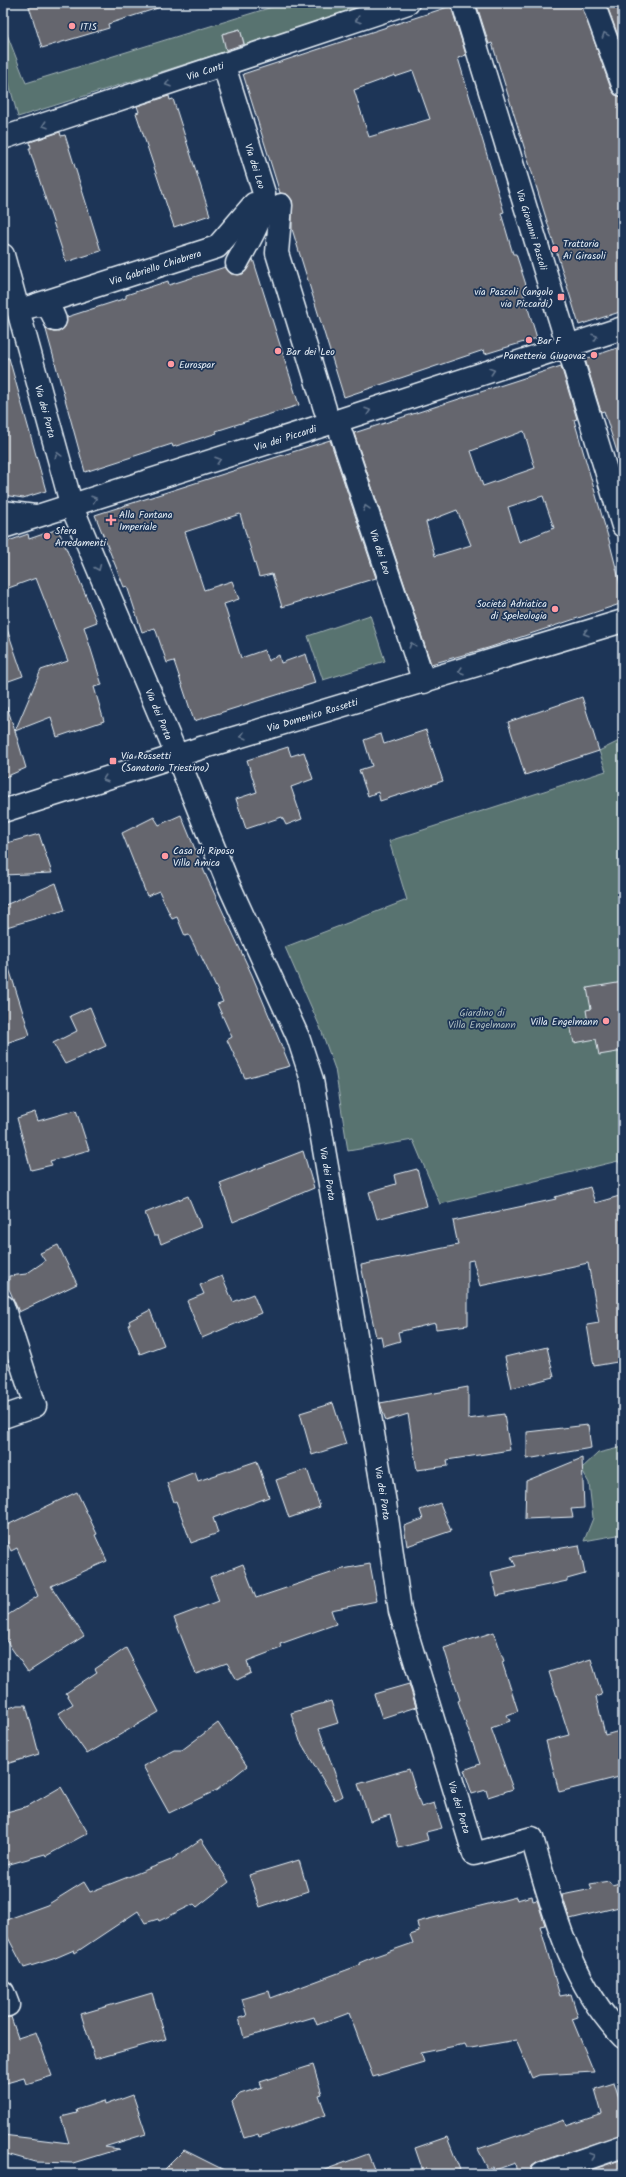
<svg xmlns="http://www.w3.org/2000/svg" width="626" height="2177" font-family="Kalam,sans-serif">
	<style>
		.green { fill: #597370; stroke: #a0b2b4 }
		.building { fill: #65666e; stroke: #e8f1f8; fill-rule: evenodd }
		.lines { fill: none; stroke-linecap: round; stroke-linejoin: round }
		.street-casing { stroke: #e8f1f8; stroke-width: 25 }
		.secondary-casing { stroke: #e8f1f8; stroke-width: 25 }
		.street { stroke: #1d3557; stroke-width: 22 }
		.secondary { stroke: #1d3557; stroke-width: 22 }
		.oneway { stroke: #64778f }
		.poi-dot { fill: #ff9aa2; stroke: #1d3557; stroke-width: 1.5 }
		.labels { text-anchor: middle; stroke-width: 3.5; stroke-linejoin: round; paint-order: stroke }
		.poi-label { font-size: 10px; fill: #e8f1f8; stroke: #1d3557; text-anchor: start }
		.street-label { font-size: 10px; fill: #e8f1f8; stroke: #1d3557 }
		.park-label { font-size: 10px; fill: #afbfc2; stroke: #1d3557 }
	</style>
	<rect width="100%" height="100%" fill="#1d3557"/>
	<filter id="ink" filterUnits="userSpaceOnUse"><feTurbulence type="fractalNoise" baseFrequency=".025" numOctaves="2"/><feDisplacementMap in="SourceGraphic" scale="8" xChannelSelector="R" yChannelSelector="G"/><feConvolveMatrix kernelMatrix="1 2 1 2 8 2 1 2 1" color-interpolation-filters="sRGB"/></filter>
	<g filter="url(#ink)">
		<path class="green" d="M285,3H355L357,10L245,46L240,29L222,34L227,51L18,117L3,61V24L26,83Z
			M370,615L385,661L323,680L308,636Z
			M623,739V1168L618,1161L440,1204L413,1140L348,1151L335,1069L320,1027L285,947L407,900L389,841L606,771L599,751Z
			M623,1447V1534L584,1541L593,1518L589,1483L581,1469L598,1453Z"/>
		<path class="building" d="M28,3H160L161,7L108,24L109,28L42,48Z
			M476,3H581L611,89L615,95L623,97V311L579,325L492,43L489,44Z
			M606,3H623V49Z
			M451,6L466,55L458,58L504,212L501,213L513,254H516L528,291L523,292L537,338L485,354L484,350L344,397L292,229V200L288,195L280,193L243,74ZM413,71L430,119L369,137L354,90L395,75V77Z
			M240,29L244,44L226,50L222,34Z
			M169,96L170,100L173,99L210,215L174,227L136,113L139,112L137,106Z
			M60,132L61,136L65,135L101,251L66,262L29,148H31L30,142Z
			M253,259L299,405L216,431L217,433L173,447L172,444L85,472L45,326L53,332H59L65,327L67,317L126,298V295L168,281L169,285L225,267L231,274H243Z
			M623,346V458H619L604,411L601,412L585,359Z
			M3,358H9L46,491L23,498L3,495Z
			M561,366L577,419L574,420L609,540L623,595V603L488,648L431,664L354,433ZM524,431L535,468L483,486L471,451ZM543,496L554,528L519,542L508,507ZM457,510L471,545L435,556L426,522Z
			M330,440L376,578L282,607L272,574L259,577L240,514L185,532L204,590L232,581L239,599L224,604L241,658L264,650L268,661L279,655L281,663L306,654L315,683L194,721L174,661L167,663L155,628L142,632L127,586L124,587L95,515Z
			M58,529L97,622L84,627L102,685L94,687L104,721L57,737L51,717L15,731L26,768L3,778V708L7,707L15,731L41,670L68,661L36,578L3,590V543L28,534L29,539Z
			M6,626L23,676L3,683V627Z
			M582,697L599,751L525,775L508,722Z
			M426,730L443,781L380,801L378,792L368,796L359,770L372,766L364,740L381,734L384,744Z
			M288,747L291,756L304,752L313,779L291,787L302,819L286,825L282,817L246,829L236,799L257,792L247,760Z
			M181,815L204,871L252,975L290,1066L245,1078L227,1040L232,1037L217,1004L223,1002L200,954L199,955L189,935L185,936L177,917L172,919L159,891L147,896L122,833L154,817L159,825Z
			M39,834L52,873L3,875V844Z
			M56,883L65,910L3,928V906Z
			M7,962L30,1035L3,1044V963Z
			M623,982V1051L599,1055L596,1039L574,1043L570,1025L588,1022L586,1010L591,1009L587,988Z
			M90,1007L106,1046L65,1064L53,1043L77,1031L70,1016Z
			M76,1110L89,1150L50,1161L52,1165L31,1170L17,1118L35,1112L38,1121Z
			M303,1151L314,1188L233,1222L220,1183Z
			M417,1169L427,1206L377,1219L369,1192L396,1184L394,1175Z
			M590,1187L595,1203L623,1195V1361L594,1366L587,1325L599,1323L588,1263L480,1286L473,1260L468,1261V1325L436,1329L435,1323L398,1332L400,1341L383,1346L381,1336L376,1337L361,1265L458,1245L453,1221L556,1199L555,1197Z
			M188,1196L201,1227L161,1244L158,1236H154L145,1213Z
			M58,1245L77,1284L19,1312L9,1289V1276L26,1274L45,1261L40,1253Z
			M222,1276L233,1302L253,1294L261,1313L202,1338L187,1301L204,1294L200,1285Z
			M150,1310L164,1345L140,1354L128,1325L130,1324L129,1321Z
			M547,1347L554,1377L512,1388L505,1357Z
			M468,1387V1419L504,1414L510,1450L447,1460L448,1466L417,1470L408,1414L386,1421L380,1403Z
			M333,1403L346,1444L312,1455L300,1413Z
			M588,1425L591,1448L527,1459V1432Z
			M582,1458L584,1508L571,1509L573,1517L525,1519L526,1481Z
			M257,1461L269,1497L213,1518L218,1533L191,1543L176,1501L174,1502L167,1483L195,1472L198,1481Z
			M307,1469L320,1507L289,1518L276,1480Z
			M77,1492L97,1534L95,1535L107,1561L51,1586L84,1636L28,1672L3,1636V1618L38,1596L17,1548L11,1551L3,1533V1527Z
			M440,1503L451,1531L407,1546L404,1526L423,1519L420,1510Z
			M579,1545L585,1574L567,1579V1581L497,1596L491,1572L516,1566L511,1557Z
			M243,1564L256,1598L343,1569L370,1564L377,1601L331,1610L336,1624L280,1644L281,1648L247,1661L251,1673L237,1680L227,1663L196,1674L174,1618L219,1601L210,1577Z
			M494,1632L504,1661L502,1662L518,1711L507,1715L510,1721L491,1728L513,1789L488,1797L486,1790L472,1794L464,1770L480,1764L458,1701L460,1700L444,1648Z
			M126,1648L159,1712L87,1754L58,1713L73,1704L66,1693L97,1672L95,1669Z
			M591,1659L602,1695L596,1697L605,1735L623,1730V1776L559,1792L546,1741L569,1735L549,1672Z
			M409,1684L416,1707L382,1718L374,1694Z
			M331,1701L338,1723L319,1729L343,1796L335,1800L300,1741L291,1713Z
			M18,1705H26L39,1754L3,1765V1710Z
			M218,1723L247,1766L217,1790L169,1813L143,1766L174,1750H182Z
			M409,1769L421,1807L434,1803L442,1828L426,1832L428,1840L399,1848L390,1815L370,1821L358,1784Z
			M61,1787L88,1833L46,1856L45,1854L3,1866V1813L28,1806Z
			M201,1839L229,1882L197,1907L194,1904L159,1921L158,1919L145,1923L138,1911L75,1953L74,1950L53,1959L24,1968L3,1928V1921L47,1905L84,1882L90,1892L171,1860Z
			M299,1860L308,1891L260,1907L249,1875Z
			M609,1881L612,1885L623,1882V1906L570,1919L562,1895L592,1889L590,1884Z
			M532,1896L533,1901L537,1900L545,1925L540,1926L560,1996L571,1994L578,2017L572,2019L594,2072L539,2075L532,2078L516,2040L471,2048H467L465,2044L421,2053L424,2062L373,2077L349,2013L317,2025L314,2017L244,2038L239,2018L247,2016L242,1999L269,1991L271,1998L360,1965L359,1963L373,1957L413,1943L410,1935L419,1932L417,1922L516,1897L517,1900Z
			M152,1993L166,2039L95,2059L81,2014Z
			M11,2017L18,2038L36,2032L52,2076L26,2084L24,2078L3,2084V2018Z
			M313,2065L322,2094L319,2095L326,2115L259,2137L258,2134L244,2138L232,2102L240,2094L262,2087L260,2082Z
			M614,2083L623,2112V2134L538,2162L532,2166L530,2174H517L515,2163L495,2170L493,2167L488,2169L478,2149L564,2120L566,2126L602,2114L595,2089Z
			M133,2095L146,2134L104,2147L119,2149L73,2163L35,2162L3,2153V2135L69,2143L61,2117L77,2113L76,2110L104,2101L105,2105Z
			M447,2137L460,2170L448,2174H424L415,2148Z
			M184,2150L232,2174H160Z
			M368,2154L376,2174H320L319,2172Z
			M623,2159V2174H580Z"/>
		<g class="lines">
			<defs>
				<g id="street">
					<path d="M593,3L623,85"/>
					<path id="s1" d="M224,66L264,193C264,220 249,240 237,263"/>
					<path id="s2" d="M3,138L408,3"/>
					<path d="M281,205L277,253L325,409"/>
					<path id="s3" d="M3,255L72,507L177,756L228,883L298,1037L312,1080L385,1503L400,1611L474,1854L532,1838C552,1908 571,1984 623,2037"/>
					<path id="s4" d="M39,304L217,247L254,204"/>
					<path d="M29,307C43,303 50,305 55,320"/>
					<path id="s5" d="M337,421L424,682"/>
					<path d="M3,512L35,516"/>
					<path d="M3,1306L35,1406L3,1417"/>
					<path d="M3,1992L8,2005L3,2006"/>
					<path d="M542,2174L623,2146"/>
				</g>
				<g id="secondary">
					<path id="s6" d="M463,3L623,526"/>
					<path id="s7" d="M3,527L337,421L623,328"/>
					<path id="s8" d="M3,811L201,748L623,621"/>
				</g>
			</defs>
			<use href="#street" class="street-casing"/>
			<use href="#secondary" class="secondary-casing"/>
			<use href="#street" class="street"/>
			<use href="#secondary" class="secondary"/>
		</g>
		<defs><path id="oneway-chevron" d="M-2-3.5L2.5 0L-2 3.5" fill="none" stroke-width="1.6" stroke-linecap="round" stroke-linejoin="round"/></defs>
		<g class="oneway">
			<use href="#oneway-chevron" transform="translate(358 20) rotate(161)"/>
			<use href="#oneway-chevron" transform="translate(605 35) rotate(-110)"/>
			<use href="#oneway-chevron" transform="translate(168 84) rotate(162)"/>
			<use href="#oneway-chevron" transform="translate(45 125) rotate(162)"/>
			<use href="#oneway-chevron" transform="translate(595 337) rotate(-18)"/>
			<use href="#oneway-chevron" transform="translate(492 371) rotate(-18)"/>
			<use href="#oneway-chevron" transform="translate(368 411) rotate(-18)"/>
			<use href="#oneway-chevron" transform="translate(58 455) rotate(-105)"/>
			<use href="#oneway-chevron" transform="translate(218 460) rotate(-18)"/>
			<use href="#oneway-chevron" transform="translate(94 499) rotate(-18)"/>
			<use href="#oneway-chevron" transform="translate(366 508) rotate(-108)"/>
			<use href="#oneway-chevron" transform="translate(98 568) rotate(67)"/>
			<use href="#oneway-chevron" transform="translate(586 633) rotate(163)"/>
			<use href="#oneway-chevron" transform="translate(412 645) rotate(-108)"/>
			<use href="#oneway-chevron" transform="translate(461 671) rotate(163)"/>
			<use href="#oneway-chevron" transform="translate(243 736) rotate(164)"/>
			<use href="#oneway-chevron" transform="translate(105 779) rotate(162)"/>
			<use href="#oneway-chevron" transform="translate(592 2156) rotate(-19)"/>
		</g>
	</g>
	<g class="poi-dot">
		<circle cx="72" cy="26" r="4"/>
		<circle cx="555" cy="249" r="4"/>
		<rect x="557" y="293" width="8" height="8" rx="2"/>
		<circle cx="529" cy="340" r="4"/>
		<circle cx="278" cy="351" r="4"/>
		<circle cx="594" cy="355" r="4"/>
		<circle cx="171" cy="364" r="4"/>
		<path d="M109 514h4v4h4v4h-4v4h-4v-4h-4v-4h4z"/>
		<circle cx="47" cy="536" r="4"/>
		<circle cx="555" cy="609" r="4"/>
		<rect x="109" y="757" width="8" height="8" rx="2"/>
		<circle cx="165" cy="856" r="4"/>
		<circle cx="606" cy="1021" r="4"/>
	</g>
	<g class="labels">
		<g class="poi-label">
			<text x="80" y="30">ITIS</text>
			<text x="563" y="247">Trattoria<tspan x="563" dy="12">Ai Girasoli</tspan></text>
			<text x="553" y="295" text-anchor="end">via Pascoli (angolo<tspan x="553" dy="12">via Piccardi)</tspan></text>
			<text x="537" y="344">Bar F</text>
			<text x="286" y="355">Bar dei Leo</text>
			<text x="586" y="359" text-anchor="end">Panetteria Giugovaz</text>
			<text x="179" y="368">Eurospar</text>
			<text x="119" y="518">Alla Fontana<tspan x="119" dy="12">Imperiale</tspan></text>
			<text x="55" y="534">Sfera<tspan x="55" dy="12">Arredamenti</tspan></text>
			<text x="547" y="607" text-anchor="end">Società Adriatica<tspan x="547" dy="12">di Speleologia</tspan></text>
			<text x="121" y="759">Via Rossetti<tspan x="121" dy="12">(Sanatorio Triestino)</tspan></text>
			<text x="173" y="854">Casa di Riposo<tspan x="173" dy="12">Villa Amica</tspan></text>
			<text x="598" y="1025" text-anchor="end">Villa Engelmann</text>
		</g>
		<g class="street-label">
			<text dy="4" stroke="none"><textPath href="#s2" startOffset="213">Via Conti</textPath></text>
			<text dy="4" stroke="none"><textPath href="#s1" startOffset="105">Via dei Leo</textPath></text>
			<text dy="4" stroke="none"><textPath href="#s6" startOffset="237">Via Giovanni Pascoli</textPath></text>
			<text dy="4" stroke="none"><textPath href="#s4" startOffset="122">Via Gabriello Chiabrera</textPath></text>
			<text dy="4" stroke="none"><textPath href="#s3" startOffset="162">Via dei Porta</textPath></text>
			<text dy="4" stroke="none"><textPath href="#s7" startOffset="296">Via dei Piccardi</textPath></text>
			<text dy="4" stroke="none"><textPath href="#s5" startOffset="138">Via dei Leo</textPath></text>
			<text dy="4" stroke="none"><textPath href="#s3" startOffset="486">Via dei Porta</textPath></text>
			<text dy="4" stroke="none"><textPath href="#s8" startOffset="324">Via Domenico Rossetti</textPath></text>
			<text dy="4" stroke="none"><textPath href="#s3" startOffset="978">Via dei Porta</textPath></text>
			<text dy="4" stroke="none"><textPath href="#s3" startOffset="1302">Via dei Porta</textPath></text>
			<text dy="4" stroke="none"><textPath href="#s3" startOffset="1626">Via dei Porta</textPath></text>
		</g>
		<g class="park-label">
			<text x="482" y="1016">Giardino di<tspan x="482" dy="12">Villa Engelmann</tspan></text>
		</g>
	</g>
	<rect width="626" height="2177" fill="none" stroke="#1d3557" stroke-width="16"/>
	<rect x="8" y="8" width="610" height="2161" fill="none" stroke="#e8f1f8" stroke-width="1.5" filter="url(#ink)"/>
</svg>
